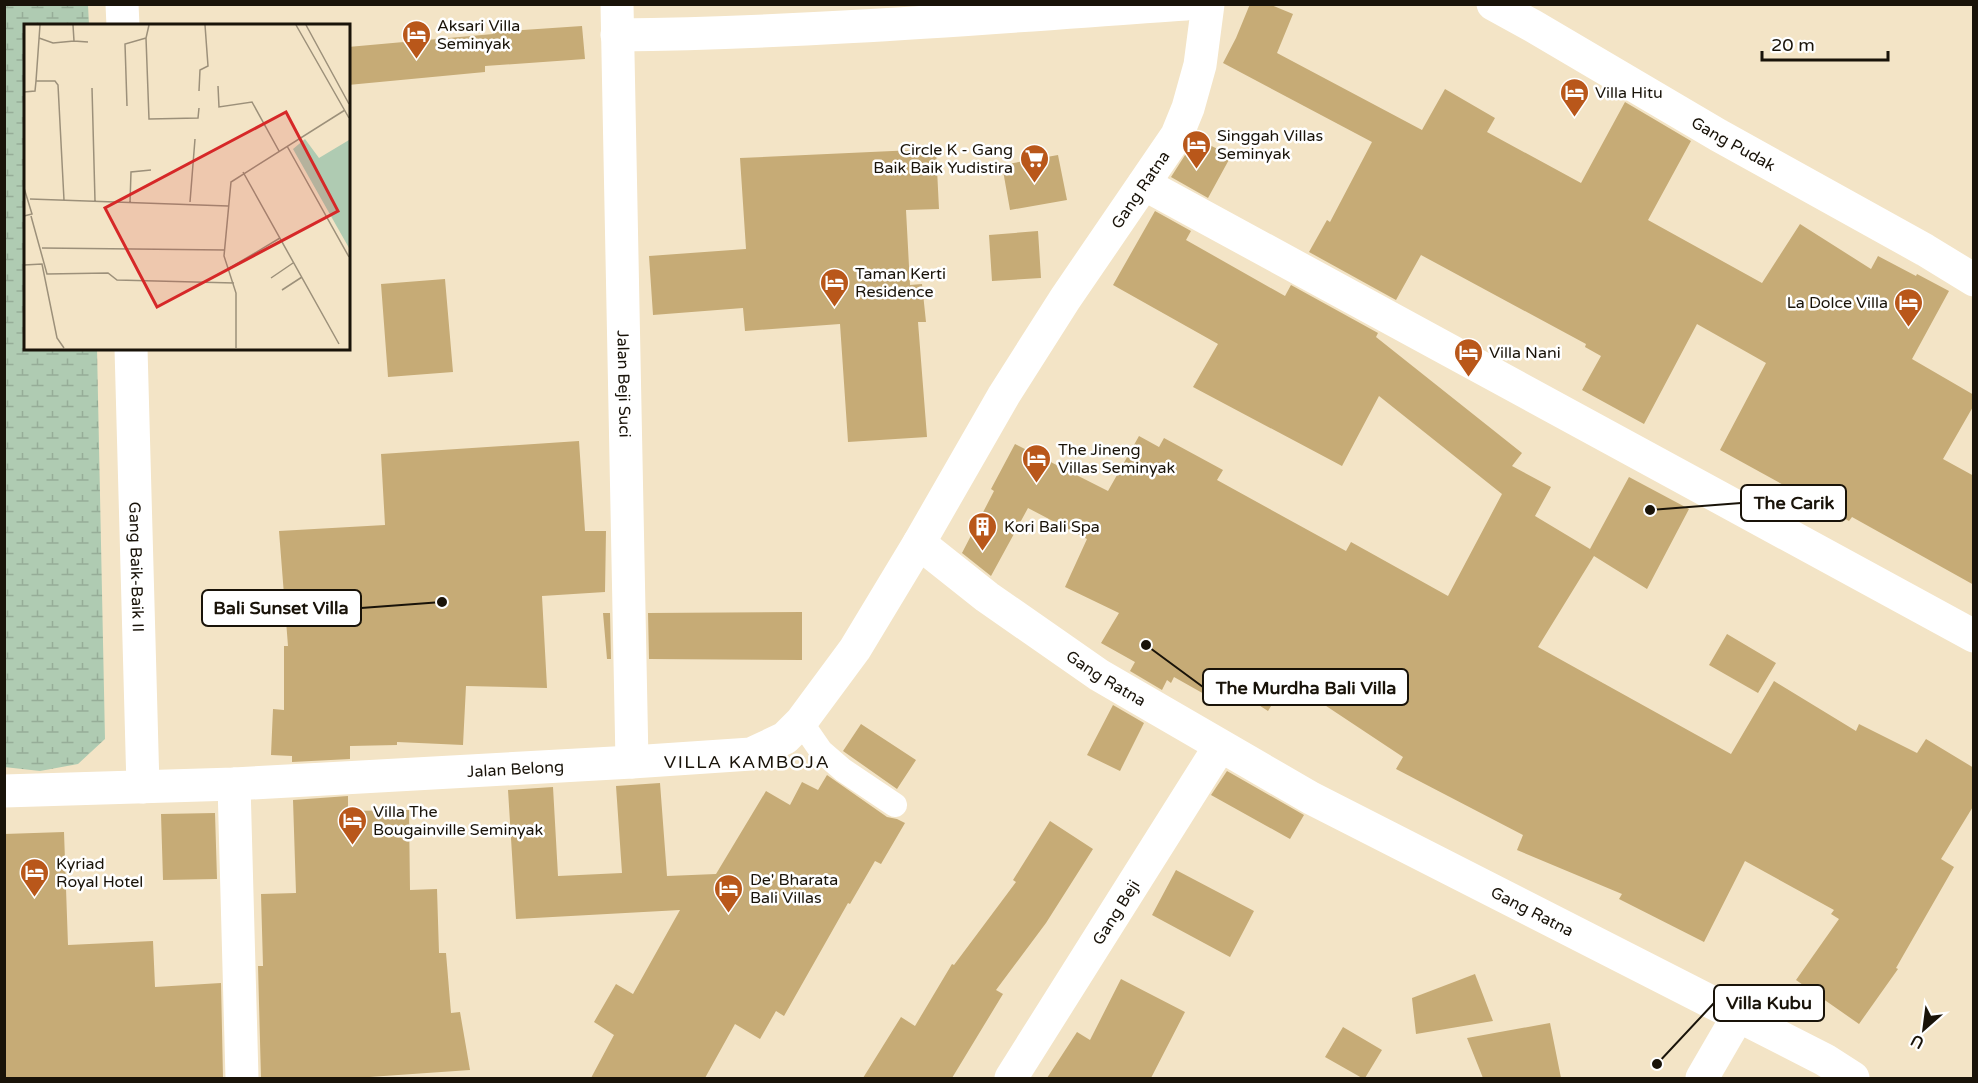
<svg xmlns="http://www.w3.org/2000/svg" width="1978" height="1083" font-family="'Varela Round',sans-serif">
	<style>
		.wetland { fill: url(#wetland-marsh) }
		.building { fill: #c6ab76 }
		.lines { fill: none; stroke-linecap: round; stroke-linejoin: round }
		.lane { stroke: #fff; stroke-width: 24 }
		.street { stroke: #fff; stroke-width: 33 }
		.labels { text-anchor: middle; stroke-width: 5; stroke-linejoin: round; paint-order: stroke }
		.poi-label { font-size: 16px; fill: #191309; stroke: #fff; text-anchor: start }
		.street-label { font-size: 16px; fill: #191309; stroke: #fff }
		.neighbourhood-label { font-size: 18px; letter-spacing: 1.5px; fill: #191309; stroke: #fff }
		.inset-road { fill: none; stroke: #9c907a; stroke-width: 1.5 }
		.view { fill: #d62828; fill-opacity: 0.15; stroke: #d62828; stroke-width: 3 }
		.inset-edge { fill: none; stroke: #191309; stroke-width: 3 }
		.leader { fill: none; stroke: #191309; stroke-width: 2 }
		.callout-dot { fill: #191309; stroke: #fff; stroke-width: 2 }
		.callout { fill: #fff; stroke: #191309; stroke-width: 2 }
		.callout-label { font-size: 18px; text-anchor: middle; font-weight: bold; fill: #191309 }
	</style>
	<defs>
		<pattern id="wetland-marsh" width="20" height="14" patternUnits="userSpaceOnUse" patternTransform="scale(1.5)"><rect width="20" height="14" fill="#afcbb2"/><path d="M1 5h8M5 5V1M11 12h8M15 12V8" fill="none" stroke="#96ad98"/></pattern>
	</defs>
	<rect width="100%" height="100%" fill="#f3e4c6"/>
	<path class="wetland" d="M5,4L88,5L89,25L26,26V348H97L105,739L78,764L40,771L4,767Z"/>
	<path class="building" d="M1250,4H1269L1293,14L1277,53L1422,130L1445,89L1495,118L1487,132L1581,183L1625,102L1691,141L1648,220L1762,283L1800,224L1871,269L1878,256L1916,276L1917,274L1949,291L1912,359L1974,395V405L1943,459L1974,476V585L1852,517L1849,521L1720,450L1766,363L1697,324L1644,424L1582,390L1601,356L1585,347L1586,344L1421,255L1396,300L1309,252L1327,220L1330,222L1372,142L1223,63L1236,38Z
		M582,26L585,59L485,66V72L348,85V47L493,34V32Z
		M1196,138L1231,156L1208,198L1171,177Z
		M936,149L939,209L906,210L910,285L922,284L926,322H918L927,437L848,442L840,324L745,331L743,308L653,315L649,256L746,249L740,158Z
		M1058,155L1067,200L1010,210L1002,165Z
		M1155,211L1191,231L1186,240L1285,296L1291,285L1378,333L1376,337L1522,453L1512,466L1551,487L1535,516L1590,549L1629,477L1689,509L1647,589L1594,556L1538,647L1731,754L1774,681L1856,731L1859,724L1917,753L1926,739L1974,768V805L1941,859L1954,867L1896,968L1898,969L1859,1024L1796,980L1839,919L1831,914L1834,910L1745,861L1704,942L1619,899L1622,894L1517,850L1523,835L1396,769L1403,757L1287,680L1268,711L1223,682L1213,699L1174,677L1171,683L1167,680L1162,690L1130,671L1135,662L1101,643L1119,613L1065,587L1087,539L1028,508L991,576L962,553L994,491L991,489L1015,444L1108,491L1139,436L1159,447L1164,438L1223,470L1217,480L1346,551L1351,542L1448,596L1502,494L1379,396L1342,466L1193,387L1218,344L1113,285Z
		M1038,231L1041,278L992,281L989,235Z
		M445,279L453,372L388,377L381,284Z
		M579,441L585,531H606L605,592L542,596L547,688L466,686L463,745L397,742V745L350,746V759L292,762V756L271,755L273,709L284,710V646H288L279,531L385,525L381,454Z
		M802,612V660L649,659L648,613Z
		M603,613H610L611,659H607Z
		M1727,634L1776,663L1758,693L1709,665Z
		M1113,705L1144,723L1120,771L1087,755Z
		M861,724L916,760L897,789L843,751Z
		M1227,771L1304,815L1290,839L1211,795Z
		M827,775L887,817L897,819L905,823L881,864L875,861L850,904L848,903L784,1016L776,1011L760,1039L735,1024L705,1078H591L614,1035L594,1022L616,984L633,994L680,910L516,919L508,790L553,787L558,876L622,873L616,786L660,783L667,876L716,874L766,791L790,805L802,782L818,790Z
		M348,796V811L409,810L410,890L437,889L439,953H446L451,1013L460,1012L470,1070L355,1078H261L258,966H263L261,894L296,893L293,800Z
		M215,813L217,879L163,880L161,814Z
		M1050,821L1093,849L1046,923L996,990L1003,994L952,1078H863L901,1017L915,1026L952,964L954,965L1016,882L1013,880Z
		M64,832L68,945L153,941L155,987L221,983L223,1078H4V834Z
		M1176,870L1254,911L1230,957L1152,915Z
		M1475,974L1493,1021L1416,1034L1412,998Z
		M1121,979L1185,1012L1151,1078H1047L1077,1032L1090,1040Z
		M1550,1023L1561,1078H1483L1467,1038Z
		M1343,1027L1382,1050L1365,1078H1362L1325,1057Z"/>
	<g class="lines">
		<path class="lane" d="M801,722L821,751L843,770L895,805"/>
		<g class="street">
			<path d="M122,4L123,26"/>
			<path id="s1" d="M617,4L632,762"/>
			<path id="s2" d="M1493,4L1533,26L1718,135L1925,250L1974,280"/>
			<path d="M617,35C807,33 997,17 1186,4"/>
			<path d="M1144,184L1974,636"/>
			<path id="s3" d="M131,348L143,787"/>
			<path id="s4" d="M919,543L987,597L1099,675L1311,798L1825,1060L1853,1078"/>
			<path d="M234,784L242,1078"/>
			<path id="s5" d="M4,791L234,784L632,762L751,754L785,738L801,722L855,649L919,543L1004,395L1065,299L1177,135L1188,108L1200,65L1208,4"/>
			<path id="s6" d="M1011,1078L1220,746"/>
			<path d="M1702,1078L1738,1016"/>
		</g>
	</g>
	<defs>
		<symbol id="hotel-pin" viewBox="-11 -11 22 30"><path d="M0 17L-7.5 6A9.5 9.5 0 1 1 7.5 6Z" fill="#b9571a" stroke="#fff"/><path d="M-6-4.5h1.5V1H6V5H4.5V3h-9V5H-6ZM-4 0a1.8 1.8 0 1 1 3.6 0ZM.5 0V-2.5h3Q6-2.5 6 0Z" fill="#fff"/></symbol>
		<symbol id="supermarket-pin" viewBox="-11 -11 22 30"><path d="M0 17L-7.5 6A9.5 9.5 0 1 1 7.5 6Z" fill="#b9571a" stroke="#fff"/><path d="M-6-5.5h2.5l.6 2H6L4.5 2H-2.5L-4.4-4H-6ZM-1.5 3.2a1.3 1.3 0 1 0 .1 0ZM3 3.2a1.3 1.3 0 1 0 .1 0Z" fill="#fff"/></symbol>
		<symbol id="building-pin" viewBox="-11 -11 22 30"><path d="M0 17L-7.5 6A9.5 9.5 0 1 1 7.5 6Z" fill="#b9571a" stroke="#fff"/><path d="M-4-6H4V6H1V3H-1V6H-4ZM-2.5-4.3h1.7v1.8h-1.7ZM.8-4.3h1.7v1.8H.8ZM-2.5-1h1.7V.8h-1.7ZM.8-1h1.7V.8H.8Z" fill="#fff"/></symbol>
	</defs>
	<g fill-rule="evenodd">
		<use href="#hotel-pin" x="400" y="18" width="33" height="45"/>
		<use href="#hotel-pin" x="1558" y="76" width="33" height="45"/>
		<use href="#hotel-pin" x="1180" y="128" width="33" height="45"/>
		<use href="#supermarket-pin" x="1018" y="142" width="33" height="45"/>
		<use href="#hotel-pin" x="818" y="266" width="33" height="45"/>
		<use href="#hotel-pin" x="1892" y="286" width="33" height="45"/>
		<use href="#hotel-pin" x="1452" y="336" width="33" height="45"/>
		<use href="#hotel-pin" x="1020" y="442" width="33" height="45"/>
		<use href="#building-pin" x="966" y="510" width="33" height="45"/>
		<use href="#hotel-pin" x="336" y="804" width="33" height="45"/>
		<use href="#hotel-pin" x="18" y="856" width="33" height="45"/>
		<use href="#hotel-pin" x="712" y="872" width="33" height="45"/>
	</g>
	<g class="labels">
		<g class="poi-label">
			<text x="437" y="31">Aksari Villa<tspan x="437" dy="18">Seminyak</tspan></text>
			<text x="1595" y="98">Villa Hitu</text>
			<text x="1217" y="141">Singgah Villas<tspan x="1217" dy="18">Seminyak</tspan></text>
			<text x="1013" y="155" text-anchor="end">Circle K - Gang<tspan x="1013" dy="18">Baik Baik Yudistira</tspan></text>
			<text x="855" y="279">Taman Kerti<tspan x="855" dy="18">Residence</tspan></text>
			<text x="1888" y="308" text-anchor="end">La Dolce Villa</text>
			<text x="1489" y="358">Villa Nani</text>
			<text x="1058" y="455">The Jineng<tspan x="1058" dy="18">Villas Seminyak</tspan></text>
			<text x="1004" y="532">Kori Bali Spa</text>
			<text x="373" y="817">Villa The<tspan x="373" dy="18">Bougainville Seminyak</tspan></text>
			<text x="56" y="869">Kyriad<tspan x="56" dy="18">Royal Hotel</tspan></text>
			<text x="750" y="885">De' Bharata<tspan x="750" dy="18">Bali Villas</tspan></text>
		</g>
		<g class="street-label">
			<text dy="6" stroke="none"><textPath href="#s2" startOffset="278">Gang Pudak</textPath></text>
			<text dy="6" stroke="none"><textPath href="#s5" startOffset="1440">Gang Ratna</textPath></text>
			<text dy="6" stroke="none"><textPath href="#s1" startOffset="380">Jalan Beji Suci</textPath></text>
			<text dy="6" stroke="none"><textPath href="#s3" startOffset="219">Gang Baik-Baik II</textPath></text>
			<text dy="6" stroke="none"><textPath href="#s4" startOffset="231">Gang Ratna</textPath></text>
			<text dy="6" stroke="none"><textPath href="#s5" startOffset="512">Jalan Belong</textPath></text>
			<text dy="6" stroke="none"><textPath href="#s4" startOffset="717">Gang Ratna</textPath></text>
			<text dy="6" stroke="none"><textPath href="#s6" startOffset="196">Gang Beji</textPath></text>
		</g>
		<g class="neighbourhood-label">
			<text x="747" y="768">VILLA KAMBOJA</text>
		</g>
	</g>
	<g transform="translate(24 24)">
		<rect width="326" height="326" fill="#f3e4c6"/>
		<path d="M281,115L295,134L325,116V224L269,125Z" fill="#afcbb2"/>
		<path class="inset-road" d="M16,1L12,57H31L34,61L40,176M49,1L50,17L64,18M125,1L122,14L125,95L174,94L175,84M272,1L325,94M282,1L325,80M15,14L29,19L50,17M194,62L195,83L228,78L255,127M68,64L71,177M175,67L176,46L184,42L181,1M0,68L11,67L12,57M103,82L101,20L122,14M263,122L325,233M219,148L315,320M0,164L8,190L0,192M6,175L204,182M166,178L171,115M106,179L107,148L127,146M7,192L23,250L84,249L93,256L210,259M18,224L201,226M0,241L18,240L33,314L40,324M204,245L256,214M247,254L269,239M258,266L278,253M212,324V269L200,232L207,158L321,86"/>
		<path class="view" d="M262,88L314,187L133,283L81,184Z"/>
		<rect width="326" height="326" class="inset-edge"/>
	</g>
	<path class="leader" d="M1650 510L1741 503M442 602L361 608M1146 645L1203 687M1657 1064L1714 1003"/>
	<g class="callout-dot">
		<circle cx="1650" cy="510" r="6"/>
		<circle cx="442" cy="602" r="6"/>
		<circle cx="1146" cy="645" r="6"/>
		<circle cx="1657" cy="1064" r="6"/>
	</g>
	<g class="callout">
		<rect x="1741" y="485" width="105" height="36" rx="6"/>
		<rect x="202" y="590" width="159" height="36" rx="6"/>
		<rect x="1203" y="669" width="205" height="36" rx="6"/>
		<rect x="1714" y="985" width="110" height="36" rx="6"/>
	</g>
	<g class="callout-label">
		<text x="1794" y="509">The Carik</text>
		<text x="281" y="614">Bali Sunset Villa</text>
		<text x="1306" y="694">The Murdha Bali Villa</text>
		<text x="1769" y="1009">Villa Kubu</text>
	</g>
	<rect width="1978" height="1083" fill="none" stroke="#191309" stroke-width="12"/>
	<g transform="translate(1924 1029) rotate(208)" stroke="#ffffff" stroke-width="4.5" paint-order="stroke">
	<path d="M0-4.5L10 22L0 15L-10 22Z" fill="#191309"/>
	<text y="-9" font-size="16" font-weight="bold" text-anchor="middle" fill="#191309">U</text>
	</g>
	<path d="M1762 51v9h126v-9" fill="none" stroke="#191309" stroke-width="3"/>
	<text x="1771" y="51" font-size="18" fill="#191309" stroke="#ffffff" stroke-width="4.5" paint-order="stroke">20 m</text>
</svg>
